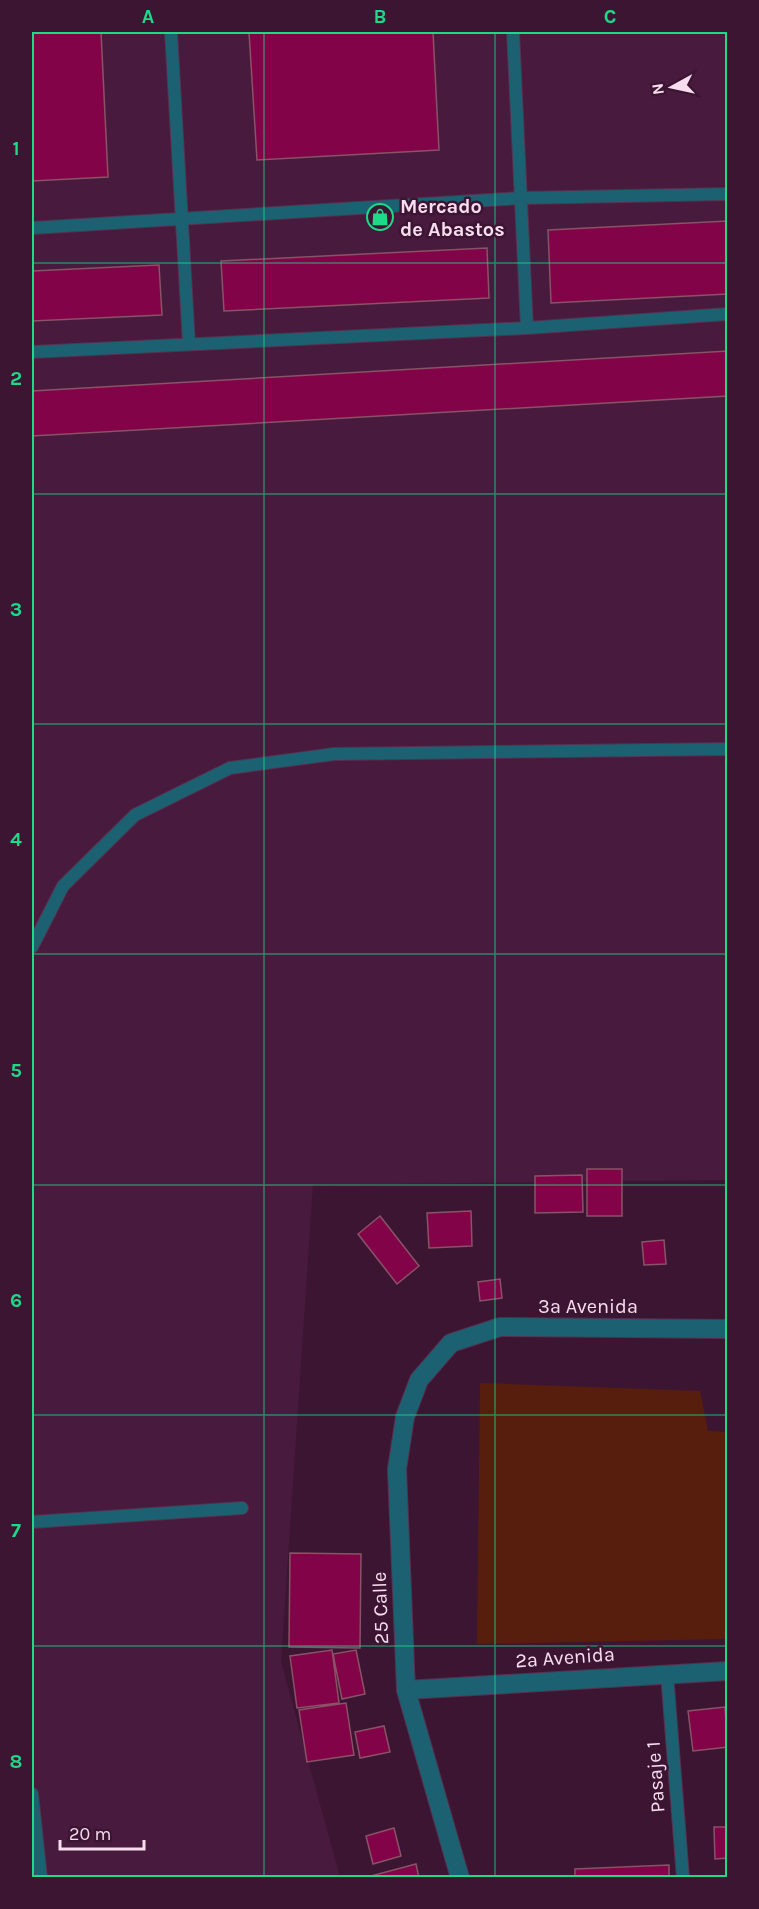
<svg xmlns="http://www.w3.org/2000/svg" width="759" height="1909" font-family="Karla,sans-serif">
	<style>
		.built { fill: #481a3d }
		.green { fill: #581e0d }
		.building { fill: #830348; stroke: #885366; stroke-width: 1.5 }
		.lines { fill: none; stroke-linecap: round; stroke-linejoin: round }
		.lane-casing { stroke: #56314d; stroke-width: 14 }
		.street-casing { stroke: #56314d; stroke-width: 20 }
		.lane { stroke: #1b6172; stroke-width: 12 }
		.street { stroke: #1b6172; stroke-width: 18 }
		.grid { fill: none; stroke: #1dd988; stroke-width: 1.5; stroke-opacity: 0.55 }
		.labels { text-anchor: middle; stroke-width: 5; stroke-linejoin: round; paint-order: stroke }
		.poi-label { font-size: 20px; font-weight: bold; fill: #f7ddef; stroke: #3c1533; text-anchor: start }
		.street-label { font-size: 20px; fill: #f7ddef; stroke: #3c1533 }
		.neatline { fill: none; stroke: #1dd988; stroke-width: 2 }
		.grid-label { font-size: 20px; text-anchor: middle; font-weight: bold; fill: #1dd988 }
	</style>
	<rect width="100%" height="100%" fill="#3c1533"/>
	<path class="built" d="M32,32H727V1180L313,1185L281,1662L340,1877L32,1878Z"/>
	<path class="green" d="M480,1383L700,1391L708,1431L727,1432V1639L477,1644Z"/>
	<path class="building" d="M32,32H101L108,177L32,181Z
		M249,32H433L439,150L257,160Z
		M728,221V294L551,303L548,230Z
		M487,248L489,298L224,311L221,261Z
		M159,265L162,315L32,321V271Z
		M728,351V396L32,436V391Z
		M587,1169H622V1216H587Z
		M582,1175L583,1212L535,1213V1176Z
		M471,1211L472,1246L429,1248L427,1213Z
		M380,1216L419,1266L397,1284L358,1234Z
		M664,1240L666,1264L644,1265L642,1242Z
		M500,1279L502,1298L480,1301L478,1282Z
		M290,1553L361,1554L360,1648L289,1647Z
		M332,1650L339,1703L297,1708L290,1656Z
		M356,1650L365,1694L342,1699L333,1654Z
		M346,1703L354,1755L307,1762L299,1710Z
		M725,1707L728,1747L693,1751L688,1711Z
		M384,1726L390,1752L360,1758L355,1732Z
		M714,1827H728V1858L715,1859Z
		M394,1828L401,1856L373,1864L366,1836Z
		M416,1864L419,1878H367V1877Z
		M669,1865V1878H575V1869Z"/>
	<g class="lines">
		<defs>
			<path id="lane" d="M171,32L189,344
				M513,32L527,328
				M32,228L521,198L728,194
				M32,352L527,328L728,314
				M32,947L63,886L135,815L230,768L334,754L728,749
				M32,1522L242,1508
				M667,1674L683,1878
				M32,1794L41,1878"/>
			<path id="street" d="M406,1690L728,1671
				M460,1878L406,1690L397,1469L405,1417L419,1380L451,1343L500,1327L728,1329"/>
		</defs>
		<use href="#lane" class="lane-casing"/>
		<use href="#street" class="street-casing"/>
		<use href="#lane" class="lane"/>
		<use href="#street" class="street"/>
	</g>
	<path class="grid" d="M264,32V1878M495,32V1878M32,263H728M32,494H728M32,724H728M32,954H728M32,1185H728M32,1415H728M32,1646H728"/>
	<defs>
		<symbol id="shop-ring" viewBox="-11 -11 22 22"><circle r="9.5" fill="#3c1533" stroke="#1dd988" stroke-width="1.5"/><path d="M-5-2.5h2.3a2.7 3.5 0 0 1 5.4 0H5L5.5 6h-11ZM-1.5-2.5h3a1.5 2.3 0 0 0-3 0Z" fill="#1dd988"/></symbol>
	</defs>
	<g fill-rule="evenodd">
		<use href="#shop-ring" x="365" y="202" width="30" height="30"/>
	</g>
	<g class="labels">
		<g class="poi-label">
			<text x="400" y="213">Mercado<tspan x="400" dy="23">de Abastos</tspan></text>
		</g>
		<g class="street-label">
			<text x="588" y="1313">3a Avenida</text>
			<text transform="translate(380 1608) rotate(-92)" y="7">25 Calle</text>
			<text transform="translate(565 1657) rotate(-4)" y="7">2a Avenida</text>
			<text transform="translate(655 1777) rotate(-94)" y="7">Pasaje 1</text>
		</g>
	</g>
	<rect width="759" height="1909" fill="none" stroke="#3c1533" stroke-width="66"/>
	<g transform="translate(672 87) rotate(262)" stroke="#3c1533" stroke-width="4.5" paint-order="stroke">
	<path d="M0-4.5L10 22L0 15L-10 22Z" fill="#f7ddef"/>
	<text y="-9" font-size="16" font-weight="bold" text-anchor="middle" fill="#f7ddef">N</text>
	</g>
	<path d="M60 1840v9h84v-9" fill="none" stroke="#f7ddef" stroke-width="3"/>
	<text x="69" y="1840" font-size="18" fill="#f7ddef" stroke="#3c1533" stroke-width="4.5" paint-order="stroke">20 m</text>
	<rect x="33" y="33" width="693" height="1843" class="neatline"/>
	<g class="grid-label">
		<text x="148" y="23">A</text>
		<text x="380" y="23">B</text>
		<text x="610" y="23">C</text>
		<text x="16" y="155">1</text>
		<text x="16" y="385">2</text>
		<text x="16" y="616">3</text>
		<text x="16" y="846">4</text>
		<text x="16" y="1077">5</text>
		<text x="16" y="1307">6</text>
		<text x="16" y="1537">7</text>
		<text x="16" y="1768">8</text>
	</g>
</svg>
